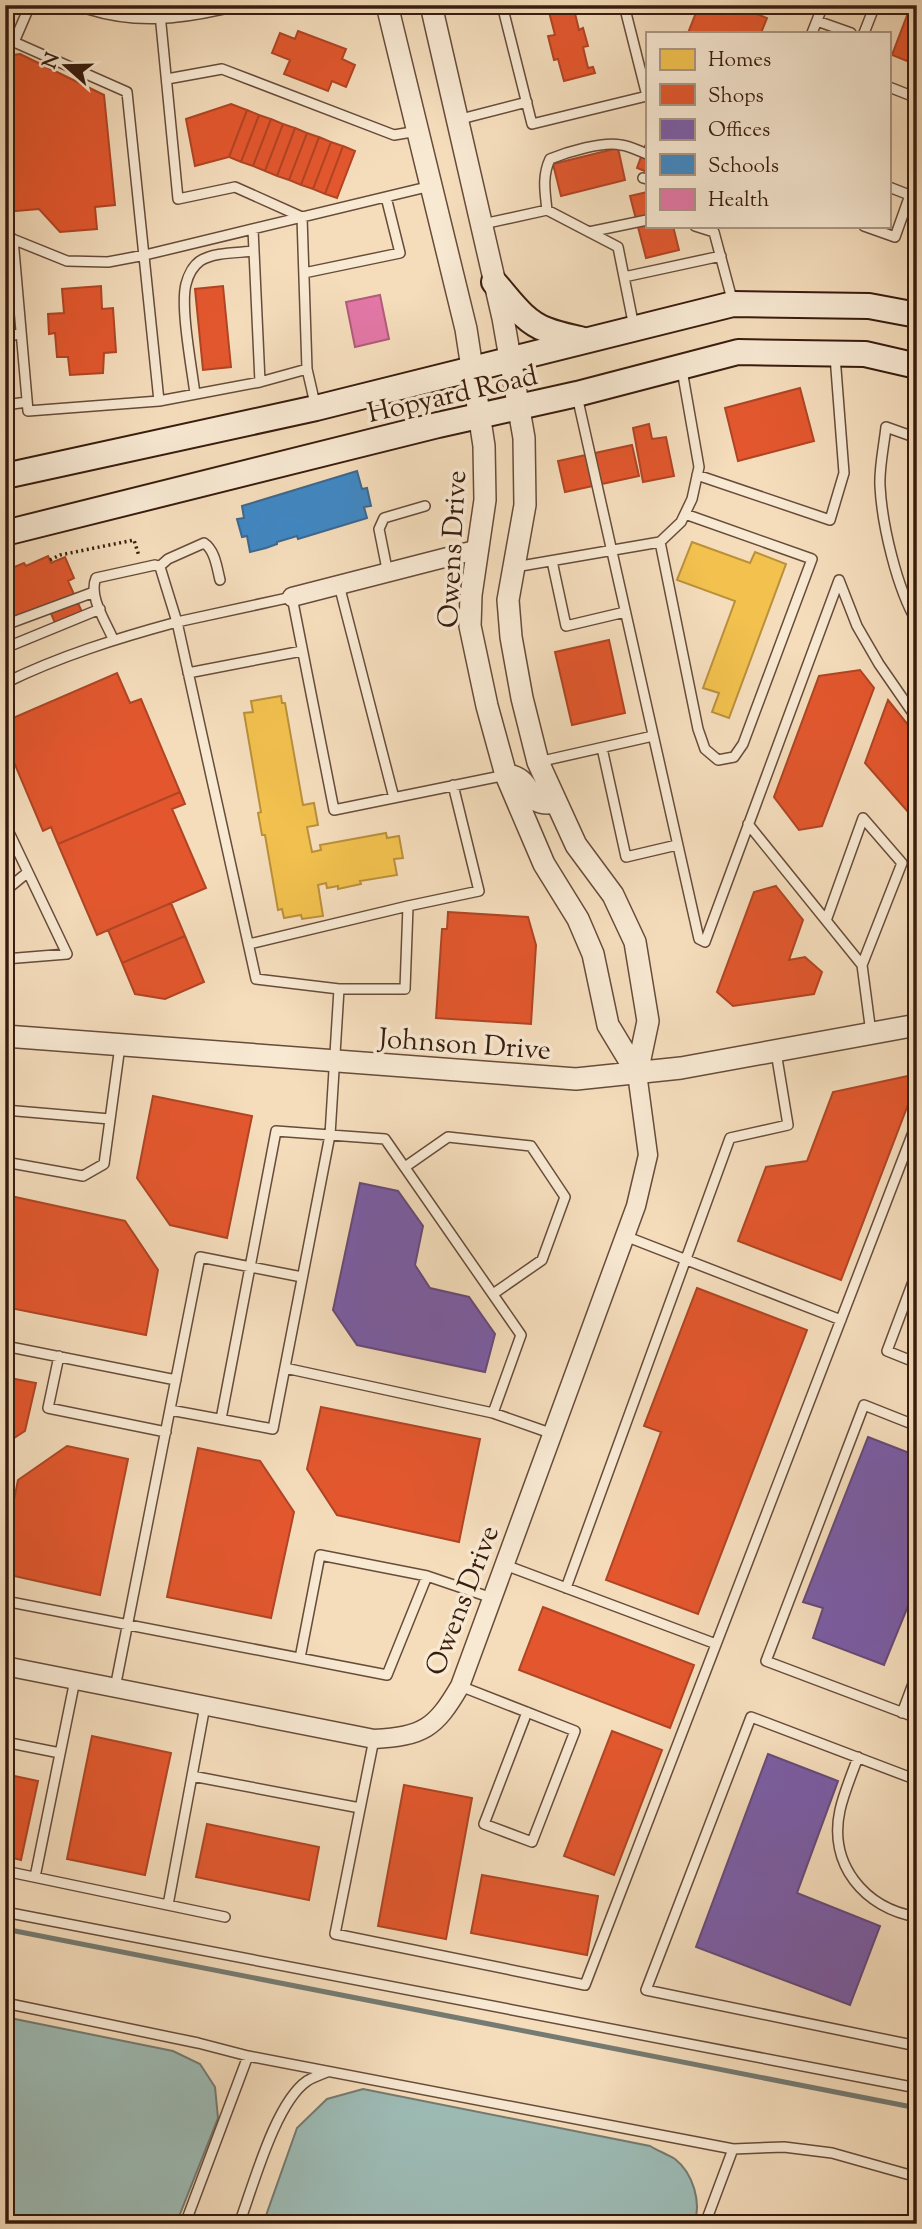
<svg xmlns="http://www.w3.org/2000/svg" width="922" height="2229" font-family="'Sorts Mill Goudy',serif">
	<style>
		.water { fill: #9dbbb5; stroke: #757b72; stroke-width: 2 }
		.homes { fill: #f2c14e; stroke: #ba903b; stroke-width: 2 }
		.shops { fill: #e4572e; stroke: #b04524; stroke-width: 2 }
		.offices { fill: #7b5ea7; stroke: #674a79; stroke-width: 2 }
		.schools { fill: #3f88c5; stroke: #3d688e; stroke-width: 2 }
		.health { fill: #e377a8; stroke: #b05c7a; stroke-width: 2 }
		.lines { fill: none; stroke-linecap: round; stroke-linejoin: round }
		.stream { stroke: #757b72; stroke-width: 5 }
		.service-casing { stroke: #674c3a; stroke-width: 12 }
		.minor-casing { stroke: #674c3a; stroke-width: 21 }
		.tertiary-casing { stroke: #674c3a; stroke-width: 24 }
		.secondary-casing { stroke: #381c0e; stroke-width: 28 }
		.path { stroke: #381c0e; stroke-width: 3.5; stroke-dasharray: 2 3.5; stroke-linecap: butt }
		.service { stroke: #f8e9d3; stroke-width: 9 }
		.minor { stroke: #f8e9d3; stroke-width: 18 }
		.tertiary { stroke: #f8e9d3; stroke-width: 21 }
		.secondary { stroke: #f8e9d3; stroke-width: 24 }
		.labels { text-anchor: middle; stroke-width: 7; stroke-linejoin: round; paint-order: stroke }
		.street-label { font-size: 28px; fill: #381c0e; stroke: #f8e9d3 }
	</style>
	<rect width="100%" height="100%" fill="#f5ddbc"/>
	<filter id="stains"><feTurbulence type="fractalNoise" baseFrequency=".00286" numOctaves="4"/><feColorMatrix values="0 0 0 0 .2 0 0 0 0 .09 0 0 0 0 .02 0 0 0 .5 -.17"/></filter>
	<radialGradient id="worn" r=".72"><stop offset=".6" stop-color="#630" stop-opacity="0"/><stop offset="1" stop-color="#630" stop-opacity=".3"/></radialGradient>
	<path class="water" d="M5,2017L173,2051L200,2064L215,2087L218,2118L176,2224H5Z
		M363,2089L650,2146C658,2151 667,2154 675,2159C693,2173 702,2203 694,2224H263L297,2128L327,2099Z"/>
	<path class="homes" d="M692,542L750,563L755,552L786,564L729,718L712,712L719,693L703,688L735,601L677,580Z
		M281,696L282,703H285L303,805L314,803L318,825L307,827L312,852L321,850L320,845L386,833L387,838L399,836L403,858L394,859L397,875L360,881L361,884L338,889V886L327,888L326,883L318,885L323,916L302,919L301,915L284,918L282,909L278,910L265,835H262L258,813L261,812L244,713L253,712L251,701Z"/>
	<path class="shops" d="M551,5H573L579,30L583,28L588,46L583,47L588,68L593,67L595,73L564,81L558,59L554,60L548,36L555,35L548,8Z
		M699,5H734L767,18L761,33H688Z
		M911,5H917V65L892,55Z
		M298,31L346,49L342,59L355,65L346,87L332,81L328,91L284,74L290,60L272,53L280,33L295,39Z
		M20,54L104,95L115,205L95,207L97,229L60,232L39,209L5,212V56Z
		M231,104L247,110L229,157L195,166L186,119Z
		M247,110L259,115L241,162L229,157Z
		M259,115L271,119L253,166L241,162Z
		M271,119L283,124L265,171L253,166Z
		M283,124L295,128L277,176L265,171Z
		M295,128L307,133L289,180L277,176Z
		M307,133L319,137L301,185L289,180Z
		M319,137L331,142L313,189L301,185Z
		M331,142L343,146L325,194L313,189Z
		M343,146L355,151L337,198L325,194Z
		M645,146L647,147V172L637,168Z
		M618,148L625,180L561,196L553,164Z
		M647,192V226H673L679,250L646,258L630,196Z
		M101,286L102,309L113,308L116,352L104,353L103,373L70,375L68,357H57L55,333L49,334L48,314L64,313L62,289Z
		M223,286L231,367L203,370L195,289Z
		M800,388L814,441L738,461L725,408Z
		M649,424L652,439L666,437L674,476L643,482L633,428Z
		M632,445L639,476L565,492L558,461Z
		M48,556L51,563L65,557L74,578L68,581L82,612L55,623L47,604L5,624V571L24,563L26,566Z
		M609,640L625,713L572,725L555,652Z
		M860,670L874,688L822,826L799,830L774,797L819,676Z
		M117,673L130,703L141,699L180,792L58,844L51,827L43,831L5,741L13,737L6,721Z
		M888,700L917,736V822L865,763Z
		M180,792L185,804L172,809L206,888L97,935L58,844Z
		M776,886L803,920L789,960L805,957L822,972L814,994L733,1006L717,992L754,892Z
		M171,903L185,936L122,963L108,930Z
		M448,912L528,917L536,945L531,1024L436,1018L442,929H447Z
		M917,931V966L908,955Z
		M185,936L204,982L165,999L135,994L122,963Z
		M917,1074V1081L841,1280L738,1241L766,1167L807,1161L833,1092Z
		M153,1096L252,1116L227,1238L170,1225L137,1178Z
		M6,1195L125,1221L158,1270L146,1335L5,1307Z
		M697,1288L807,1330L698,1614L606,1580L661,1432L644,1426Z
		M5,1377L36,1383L25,1431L5,1444Z
		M321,1407L480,1439L459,1542L337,1515L307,1469Z
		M67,1446L128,1459L100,1595L5,1574V1544L18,1480Z
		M198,1448L260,1461L294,1512L271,1618L167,1597Z
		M543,1607L694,1665L670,1728L519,1670Z
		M612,1731L662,1750L614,1875L564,1856Z
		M92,1736L171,1753L145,1875L67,1859Z
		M5,1774L38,1781L21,1860L5,1856Z
		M404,1785L472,1798L446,1939L378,1926Z
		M207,1824L319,1847L309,1900L196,1877Z
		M482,1875L598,1896L587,1955L471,1933Z"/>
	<path class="offices" d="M360,1183L398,1191L423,1226L415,1265L430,1288L469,1297L495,1334L485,1372L357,1345L333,1310Z
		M868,1437L917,1456V1584L884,1665L813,1638L823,1608L803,1602Z
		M768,1754L838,1781L797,1893L880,1926L850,2005L696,1947Z"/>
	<path class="schools" d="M357,471L362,489L367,488L371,506L364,507L367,518L298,539L297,536L277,542V544L266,548L250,552L247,536L242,537L237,519L244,518L242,506Z"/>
	<path class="health" d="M380,295L389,339L355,347L346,302Z"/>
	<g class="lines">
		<path class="stream" d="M5,1929L917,2108"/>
		<defs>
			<path id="service" d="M30,5L14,42L127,92L159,401
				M502,5L532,124L647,96L624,5
				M160,14L178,199L235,187L302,217L307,369L316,408
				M817,21L851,33
				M812,33L823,5
				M864,33L875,5
				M167,79L222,69L394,135L418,131
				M889,87L917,98
				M457,120L527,102
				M643,178L647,179
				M889,187L917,198
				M547,210C545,192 542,176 550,159C567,152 603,141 621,145C630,146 639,151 647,154
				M483,224L547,210L618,247L634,327
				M695,226L714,232L733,303
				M864,226L895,237L910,195
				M253,229L260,382
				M589,232L647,220
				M5,236L67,261L108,262L145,255L431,186
				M13,239L28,411L159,401L260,382L307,369
				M304,273L400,253L386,197
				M624,277L721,256
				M5,338L21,333
				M195,394C192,369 180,307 186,284C188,276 193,266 200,261C214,252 238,253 254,251
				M577,396L699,939L705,942L839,580L857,626L879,664L917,719
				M5,405L27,402
				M917,438L886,427C884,446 879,467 880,486C882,525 897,589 917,622
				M697,475L830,520L844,473L835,356
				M660,542L698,729L705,749L718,760L734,757L743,744L812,559L685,514
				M552,561L566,626L625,612
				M159,567L168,559L204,543C215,550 217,568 220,580
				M515,567L660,542L681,522L692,499L699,467L682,370
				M388,574L379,529L384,518L425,506
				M339,585L394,798
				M5,625L94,592
				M113,639C106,622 88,596 96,578L155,565L160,567L177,622L292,597L334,810L506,775
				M5,648L100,609
				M188,673L302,651
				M5,683C60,656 118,638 177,622L256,979L339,989H405L408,906L479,891L453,785
				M602,748L626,857L677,845
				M538,762L653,736
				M5,824L67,954L5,959
				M748,824L862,965L902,863L863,818L827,918
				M5,891L28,872
				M249,944L408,906
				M862,965L871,1033
				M5,1110L110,1119
				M5,1162L83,1176L104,1164L120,1046
				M405,1167L448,1137L531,1146L565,1197L542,1260L493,1294
				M625,1236L841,1320
				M917,1271L887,1351L917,1363
				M5,1346L176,1380
				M59,1356L48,1408L166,1432
				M285,1368L493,1413L553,1434
				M170,1410L273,1429L330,1135L339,989
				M221,1419L276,1131L385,1139L521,1335L493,1413
				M917,1426L864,1405L766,1661L917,1718
				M505,1565L716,1644
				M566,1588L730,1138L788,1125L776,1052
				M5,1601L387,1675L427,1576
				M300,1658L320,1555L427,1576L492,1598
				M460,1686L575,1731L532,1842L484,1824L527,1712
				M115,1688L200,1257L302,1277
				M902,1713L917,1673
				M374,1739L335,1934L585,1985L917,1122
				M5,1742L60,1753
				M858,1757C852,1774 844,1792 840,1810C828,1864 864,1908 917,1917
				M192,1776L360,1808
				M917,1780L751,1717L646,1990L917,2046
				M5,1871L225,1917
				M35,1877L75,1680
				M168,1905L205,1706
				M5,1912L917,2088
				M5,2003L198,2043L248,2056L733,2149L784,2147L832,2153L917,2177
				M185,2224L248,2056
				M239,2224C253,2187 275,2103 307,2081C313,2077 320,2075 327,2072
				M705,2224L733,2149"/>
			<path id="minor" d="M90,5C134,19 177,15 221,5
				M292,597L479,549
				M5,1666L374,1739C423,1736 435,1729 460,1686L636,1206L648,1155L637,1073"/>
			<path id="tertiary" d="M387,5L466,329L484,446L485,500L471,595L470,626L487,706L506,775L544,864L578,919L593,954L608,1025L637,1073
				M431,5L503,318L524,438L525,505L508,600L511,637L522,698L538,762L576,845L613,895L635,942L648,1021L637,1073
				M512,776C535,783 524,808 556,802
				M5,1036L576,1079L681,1068L917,1025"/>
			<path id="secondary" d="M494,282C510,300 524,322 547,330C559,335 572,337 584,340
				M5,476L316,408L733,304L869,306L917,315
				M5,533L438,425L577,394L738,352L865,354L917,366"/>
		</defs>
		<use href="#service" class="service-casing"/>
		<use href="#minor" class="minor-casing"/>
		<use href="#tertiary" class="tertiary-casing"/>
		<use href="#secondary" class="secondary-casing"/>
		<path class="path" d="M50,560L60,555L134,540L139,556"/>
		<use href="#service" class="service"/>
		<use href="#minor" class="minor"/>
		<use href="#tertiary" class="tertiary"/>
		<use href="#secondary" class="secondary"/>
	</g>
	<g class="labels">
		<g class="street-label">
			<text transform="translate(452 393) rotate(-13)" y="10">Hopyard Road</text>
			<text transform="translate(451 549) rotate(-87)" y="10">Owens Drive</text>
			<text transform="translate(465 1043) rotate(4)" y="10">Johnson Drive</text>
			<text transform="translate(461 1600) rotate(-69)" y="10">Owens Drive</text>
		</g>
	</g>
	<rect width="922" height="2229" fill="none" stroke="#f5ddbc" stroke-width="28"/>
	<rect x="7" y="7" width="908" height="2215" fill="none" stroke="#381c0e" stroke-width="3.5"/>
	<rect x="14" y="14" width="894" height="2201" fill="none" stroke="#381c0e" stroke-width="2"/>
	<rect x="646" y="32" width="245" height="196" fill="#f8e9d3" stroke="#ab9784" stroke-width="2"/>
	<rect x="660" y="49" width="35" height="21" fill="#f2c14e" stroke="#ab9784" stroke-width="2"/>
	<text x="708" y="66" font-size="21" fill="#381c0e">Homes</text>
	<rect x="660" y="84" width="35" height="21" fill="#e4572e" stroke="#ab9784" stroke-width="2"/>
	<text x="708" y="102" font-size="21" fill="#381c0e">Shops</text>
	<rect x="660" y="119" width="35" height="21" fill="#7b5ea7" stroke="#ab9784" stroke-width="2"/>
	<text x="708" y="136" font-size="21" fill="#381c0e">Offices</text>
	<rect x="660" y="154" width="35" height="21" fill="#3f88c5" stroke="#ab9784" stroke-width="2"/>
	<text x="708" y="172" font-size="21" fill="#381c0e">Schools</text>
	<rect x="660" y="189" width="35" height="21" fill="#e377a8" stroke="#ab9784" stroke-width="2"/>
	<text x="708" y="206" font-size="21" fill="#381c0e">Health</text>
	<g transform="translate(66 66) rotate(290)" stroke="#f8e9d3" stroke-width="5" paint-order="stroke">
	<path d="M0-5L12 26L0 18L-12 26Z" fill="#381c0e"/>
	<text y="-10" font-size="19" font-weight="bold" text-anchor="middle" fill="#381c0e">N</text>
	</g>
	<rect width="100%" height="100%" filter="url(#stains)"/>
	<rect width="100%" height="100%" fill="url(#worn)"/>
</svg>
